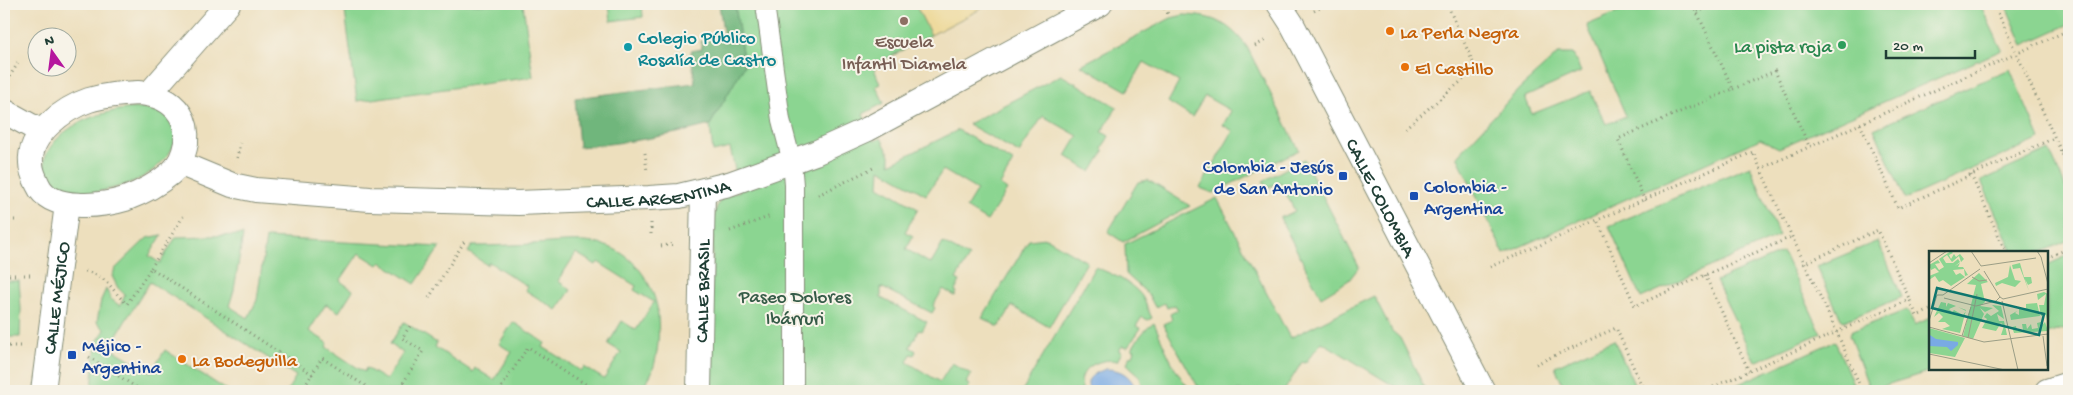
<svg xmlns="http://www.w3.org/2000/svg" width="2073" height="395" font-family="'Gochi Hand',sans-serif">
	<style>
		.green { fill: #8bd591; stroke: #558962 }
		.forest { fill: #70b67b; stroke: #487a58 }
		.sand { fill: #eeda9e; stroke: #868c69 }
		.water { fill: #79aae4; stroke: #4c748c }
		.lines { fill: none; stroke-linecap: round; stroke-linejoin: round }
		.pedestrian-casing { stroke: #868e78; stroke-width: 20 }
		.minor-casing { stroke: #868e78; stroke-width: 26 }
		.path { stroke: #868e78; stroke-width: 3; stroke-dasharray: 1 4; stroke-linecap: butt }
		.pedestrian { stroke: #fff; stroke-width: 18 }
		.minor { stroke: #fff; stroke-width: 24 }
		.education-dot { fill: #8d6e63; stroke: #f7f3e8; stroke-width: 2 }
		.food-dot { fill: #e8710a; stroke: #f7f3e8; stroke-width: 2 }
		.leisure-dot { fill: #2e9e5b; stroke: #f7f3e8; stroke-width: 2 }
		.culture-dot { fill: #0f9aa8; stroke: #f7f3e8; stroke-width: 2 }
		.transit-dot { fill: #1a4fb4; stroke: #f7f3e8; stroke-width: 2 }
		.labels { text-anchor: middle; stroke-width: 4; stroke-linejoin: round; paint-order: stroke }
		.food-label { font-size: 19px; fill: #c56008; stroke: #f7f3e8; text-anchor: start }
		.culture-label { font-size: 19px; fill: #0d838f; stroke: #f7f3e8; text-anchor: start }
		.education-label { font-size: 19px; fill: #785e54; stroke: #f7f3e8 }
		.leisure-label { font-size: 19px; fill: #27864d; stroke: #f7f3e8; text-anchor: end }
		.transit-label { font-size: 19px; fill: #164399; stroke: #f7f3e8; text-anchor: start }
		.street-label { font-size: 19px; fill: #1f3d34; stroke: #f7f3e8 }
		.park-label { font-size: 19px; fill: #355b47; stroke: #f7f3e8 }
		.inset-road { fill: none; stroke: #9b9e86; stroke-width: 1 }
		.view { fill: #0f766e; fill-opacity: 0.15; stroke: #0f766e; stroke-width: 2.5 }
		.inset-edge { fill: none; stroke: #1f3d34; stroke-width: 2.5 }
	</style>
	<rect width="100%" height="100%" fill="#f7f3e8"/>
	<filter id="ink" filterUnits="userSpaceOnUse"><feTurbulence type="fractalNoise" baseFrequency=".02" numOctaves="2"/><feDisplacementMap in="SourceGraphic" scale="10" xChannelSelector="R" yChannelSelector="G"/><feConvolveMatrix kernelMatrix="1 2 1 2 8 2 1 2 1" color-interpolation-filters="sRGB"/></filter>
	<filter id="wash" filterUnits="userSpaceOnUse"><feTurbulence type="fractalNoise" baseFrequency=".0096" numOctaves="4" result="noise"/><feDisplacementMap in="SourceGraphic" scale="20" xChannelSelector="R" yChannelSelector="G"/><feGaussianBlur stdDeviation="1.12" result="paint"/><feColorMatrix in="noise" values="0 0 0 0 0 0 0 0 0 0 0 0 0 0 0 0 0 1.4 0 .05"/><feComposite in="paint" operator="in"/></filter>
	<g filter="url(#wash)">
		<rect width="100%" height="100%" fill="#eddfbd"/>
		<path class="green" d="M344,4H523L533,77L357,101Z
			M609,4H642L643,17L611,21Z
			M735,4H915L931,35L873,66L880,84L876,86L884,103L863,114L874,141L881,138L890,155V164L958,130L1013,162L1000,185L1007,190L987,221L966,208L977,190L943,170L926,195L880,169L879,186L918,209L905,232L913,236L906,249L931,264L943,243L969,257L956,279L960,281L955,291L957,292L955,296L943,289L933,306L935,308L932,313L881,287V298L927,322L922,331L919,330L910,347L916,351L914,355L911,354L907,362L940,382L952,363L971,374L966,383L970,385L966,391H708L714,219C718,198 721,197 740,191L730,148L713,152L710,125L744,66Z
			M1638,4H1980L2002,50L1779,148L1760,139L1504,254L1457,156L1519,89L1558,54H1573L1581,72L1525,97L1532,114L1590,91L1606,124L1626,116L1587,25Z
			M2005,4H2069V24L2023,45Z
			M1184,15C1214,16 1229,23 1247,47L1299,150L1213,193L1200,188L1233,131L1223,125L1231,111L1205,96L1192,117L1168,102L1179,82L1144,62L1127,91L1081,65L1171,18Z
			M2010,69L2040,139L1905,199L1874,129Z
			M1061,75L1117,107L1102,132L1109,136L1102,149L1104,151L1091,172L1066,156L1078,136L1043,116L1019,153L968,124Z
			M134,108C143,109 155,109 163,114C195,133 162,167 141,178C127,185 110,190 94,192C87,193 79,194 72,193C53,190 37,169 48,151C65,122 103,111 134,108Z
			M2049,150L2069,195V240L2041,252H2013L1981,181Z
			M1304,159L1359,267L1349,280L1321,297L1280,218L1295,211L1280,182L1266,189L1263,181Z
			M1750,166L1779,236L1641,298L1609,226Z
			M1148,180L1190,206L1123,242L1108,232L1138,182Z
			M1217,198L1290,338L1374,296L1392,331L1400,338L1426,391H1402L1322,342L1305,363L1302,362L1284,391H1205L1198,387L1163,324L1172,320L1170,314L1178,310L1175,305L1167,308L1165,303L1155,307L1148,294L1126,274L1125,244Z
			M162,235L149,256L160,263L176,237L243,235L234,290L229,306L248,318L257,300L266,238L440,247L415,284L381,262L378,265L359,253L340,281L353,290L339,312L326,304L309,331L328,343L326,347L364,372L366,368L386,380L403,353L390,344L404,322L437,343L435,347L473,372L475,368L494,380L512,352L499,344L513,322L545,343L543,347L581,371L584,367L604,379L621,352L608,344L622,321L636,330L654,302L634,290L636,286L598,262L596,265L576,253L558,281L571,290L557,310L525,290L527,286L489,262L487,265L468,252L472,246C492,246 513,245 533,244C557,243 585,238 609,247C634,256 652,282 657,307C660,327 659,353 652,372C649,379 644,385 640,391H287L296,376L150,282L109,347L151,372L165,350L228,391H92L96,343L105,330L97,322L101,300L106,289L111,299L120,306L125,295L118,288L112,276L115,269L147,238Z
			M1046,238L1087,262L1049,327L1012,306L999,327L982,318L1029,240Z
			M1878,241L1902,297L1844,321L1841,319L1817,266Z
			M1783,252L1821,333L1755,362L1716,281Z
			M2069,255V327L2047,334V265Z
			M1095,267C1112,274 1130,281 1142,296C1146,303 1148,311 1152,318L1148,320L1142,317L1136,326L1141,328L1128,347L1122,346L1119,351L1122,352L1117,361C1099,357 1074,370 1083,391H1022Z
			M4,281H19L21,309L20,337H4Z
			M1907,310L1915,325L1930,318V369H1937L1870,390L1849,335L1852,331Z
			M1154,323C1163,343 1176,378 1193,391H1144L1139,375L1127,364L1130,355L1133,356L1135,350L1132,349C1138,338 1144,330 1154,323Z
			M1614,340L1637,391H1565L1555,366Z
			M1835,341L1856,391H1723Z"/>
		<path class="forest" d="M719,4H735L744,66L710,125C665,137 625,143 579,147L575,98L695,83L691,51L702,49L701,41L724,38Z"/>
		<path class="sand" d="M915,4H990L931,35Z"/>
		<path class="water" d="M1106,369C1121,369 1132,376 1136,391H1090C1083,378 1095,373 1106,369Z"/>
	</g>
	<g filter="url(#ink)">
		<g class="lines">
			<defs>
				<path id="pedestrian" d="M765,4L781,120L792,162L794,185V391"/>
				<g id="minor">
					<path id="s1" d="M1279,4L1292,24L1483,391"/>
					<path d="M138,93C154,94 171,100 180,114C186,123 187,132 186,143C184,154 180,165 171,173C158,184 141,193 125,199C102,206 50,212 38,185C35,179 31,170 31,163C28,134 65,108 89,100C105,95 121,94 138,93Z"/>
					<path d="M149,94L228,4"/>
					<path d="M4,111L42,132"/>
					<path id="s2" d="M179,163L232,185L256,190L370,199L518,203L649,198L679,196L729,184L815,153L868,129L1100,4"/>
					<path id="s3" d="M43,391L67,204"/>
					<path id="s4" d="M699,391L703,191"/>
					<path d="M2047,391L2069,384"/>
				</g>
			</defs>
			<use href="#pedestrian" class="pedestrian-casing"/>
			<use href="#minor" class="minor-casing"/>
			<path class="path" d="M181,4L187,10
				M1162,4L1168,14
				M1631,4L1634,10L1649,4
				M1994,4L2069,169
				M1314,11L1327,4
				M1697,12L1717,4
				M1255,46L1268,39
				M4,85L20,60
				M1733,89L1775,71L1809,146
				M1860,124L1898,208L2054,138
				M1405,128L1476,69L1447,4
				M2061,152L2069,148
				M645,153L647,172
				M237,158L240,143
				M1760,169L2069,30
				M1971,175L2006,252
				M818,195L873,168
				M1645,201L1618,139L1733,89L1693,4
				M4,220H17
				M1598,222L1635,306L1791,237
				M651,223V238
				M730,231L771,216
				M661,246L675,244
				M2047,258L2069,248
				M1803,264L1878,230L1917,316L1930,310
				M1490,267L1753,152C1788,232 1829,310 1862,391
				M151,268L184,215
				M85,271C110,278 109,288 127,304L151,268L312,374L322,358L373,391
				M4,275H30
				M1705,275L1749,371
				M429,298L464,242
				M4,346H23
				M89,357L142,391
				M1536,364L1616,328L1644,391
				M170,391L172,387L179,391
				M302,391L312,374
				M398,391L423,351L402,338L410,326
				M499,391L528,347L596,391
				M1704,391L1909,300"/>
			<use href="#pedestrian" class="pedestrian"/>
			<use href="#minor" class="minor"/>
		</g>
	</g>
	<circle class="education-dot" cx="904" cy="21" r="5"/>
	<g class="food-dot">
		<circle cx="1390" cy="31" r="5"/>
		<circle cx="1405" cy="67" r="5"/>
		<circle cx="182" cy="359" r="5"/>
	</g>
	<circle class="leisure-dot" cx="1842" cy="45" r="5"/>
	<circle class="culture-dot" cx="628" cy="47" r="5"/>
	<g class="transit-dot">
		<rect x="1338" y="171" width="10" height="10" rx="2.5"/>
		<rect x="1409" y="191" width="10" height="10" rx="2.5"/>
		<rect x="67" y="350" width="10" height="10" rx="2.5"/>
	</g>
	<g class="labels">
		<g class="food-label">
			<text x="1400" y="38">La Perla Negra</text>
			<text x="1415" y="74">El Castillo</text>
			<text x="192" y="366">La Bodeguilla</text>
		</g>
		<g class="culture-label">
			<text x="638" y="43">Colegio Público<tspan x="638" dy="22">Rosalía de Castro</tspan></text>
		</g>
		<g class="education-label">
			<text x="904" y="47">Escuela<tspan x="904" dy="22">Infantil Diamela</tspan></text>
		</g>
		<g class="leisure-label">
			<text x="1832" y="52">La pista roja</text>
		</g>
		<g class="transit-label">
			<text x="1333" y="172" text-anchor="end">Colombia - Jesús<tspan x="1333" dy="22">de San Antonio</tspan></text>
			<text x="1424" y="192">Colombia -<tspan x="1424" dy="22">Argentina</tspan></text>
			<text x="82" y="351">Méjico -<tspan x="82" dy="22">Argentina</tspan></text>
		</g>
		<g class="street-label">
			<text dy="7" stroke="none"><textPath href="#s2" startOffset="485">CALLE ARGENTINA</textPath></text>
			<text dy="7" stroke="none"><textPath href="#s1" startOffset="219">CALLE COLOMBIA</textPath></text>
			<text dy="7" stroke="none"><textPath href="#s4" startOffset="100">CALLE BRASIL</textPath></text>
			<text dy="7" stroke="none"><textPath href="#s3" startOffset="94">CALLE MÉJICO</textPath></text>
		</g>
		<g class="park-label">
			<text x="795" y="302">Paseo Dolores<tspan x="795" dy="22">Ibárruri</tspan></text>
		</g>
	</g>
	<g transform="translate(1929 251)">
		<rect width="119" height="119" fill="#eddfbd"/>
		<path d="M22,0L24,2L20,4L22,8L25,3L27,6L31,3L35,8L32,11L30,5L23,11L18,4L14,7L17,12H24L29,8L31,11L26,15L31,12L29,16H34L39,24L36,25L35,18L24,19L27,24L31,22L36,26L22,35L14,29L10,31L6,25L0,29V25L10,21L6,17L2,19L0,14L9,9L11,12L6,13L10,19L15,16L10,8ZM91,12L95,26H102L103,32L99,34L96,28L100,40L91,17L84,18L83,14ZM81,14L86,29L92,30L86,36L73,32L67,35L66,32L79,26ZM50,22L59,31L52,33L56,51L51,55L64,57L56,61L51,57L55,63L44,88L34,85L47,34L38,33ZM115,41L119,43L118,69L117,64L112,65L110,54H115L117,43L109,49L108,43ZM12,51L17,52V56L19,52L27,55L20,58L23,61L25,59L34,64L37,60L29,56L37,59L31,82L13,78L21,75L16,71H9L14,66L10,62L5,66ZM108,52L111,65L82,69L81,64L88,60L86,62L90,64V58L97,57V53ZM63,54L72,55L75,68L68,63L70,70H75L78,84H72L75,75L72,72L67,80L53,77L58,68L55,66L58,62L62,65L70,60ZM112,71L110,77L116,71L119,80L85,82L83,76L87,75L88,80L94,79L93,73H97L98,78L102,73L103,78L109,77L108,72ZM0,77L36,87L26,106L0,102Z" fill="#8bd591"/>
		<path d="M1,84L7,88L29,91V94L22,100L18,96L0,95Z" fill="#79aae4"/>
		<path class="inset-road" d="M42,0L52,15M108,0L112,6L119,33M0,12L18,0M52,15L107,7M55,20L71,46M43,26L50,30L58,29M8,44H14L51,18M15,47L47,55L67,50L71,46L74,48L119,38M73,50L89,119M0,70L8,44M0,76L55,91L119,83M33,85L42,56M114,85L118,115M39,87L48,43M0,103L76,119"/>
		<path class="view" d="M8,37L115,63L110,84L3,57Z"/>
		<rect width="119" height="119" class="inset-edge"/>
	</g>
	<rect width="2073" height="395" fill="none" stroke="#f7f3e8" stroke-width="20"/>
	<g transform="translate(52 52) rotate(346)"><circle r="24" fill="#f7f3e8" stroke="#a1aaa0"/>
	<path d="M0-4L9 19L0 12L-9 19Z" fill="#b5179e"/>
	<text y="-8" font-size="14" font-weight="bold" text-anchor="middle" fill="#1f3d34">N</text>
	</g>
	<path d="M1886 50v8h89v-8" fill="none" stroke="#1f3d34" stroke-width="2.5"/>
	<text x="1893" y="50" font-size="15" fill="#1f3d34" stroke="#f7f3e8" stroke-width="4" paint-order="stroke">20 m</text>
</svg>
